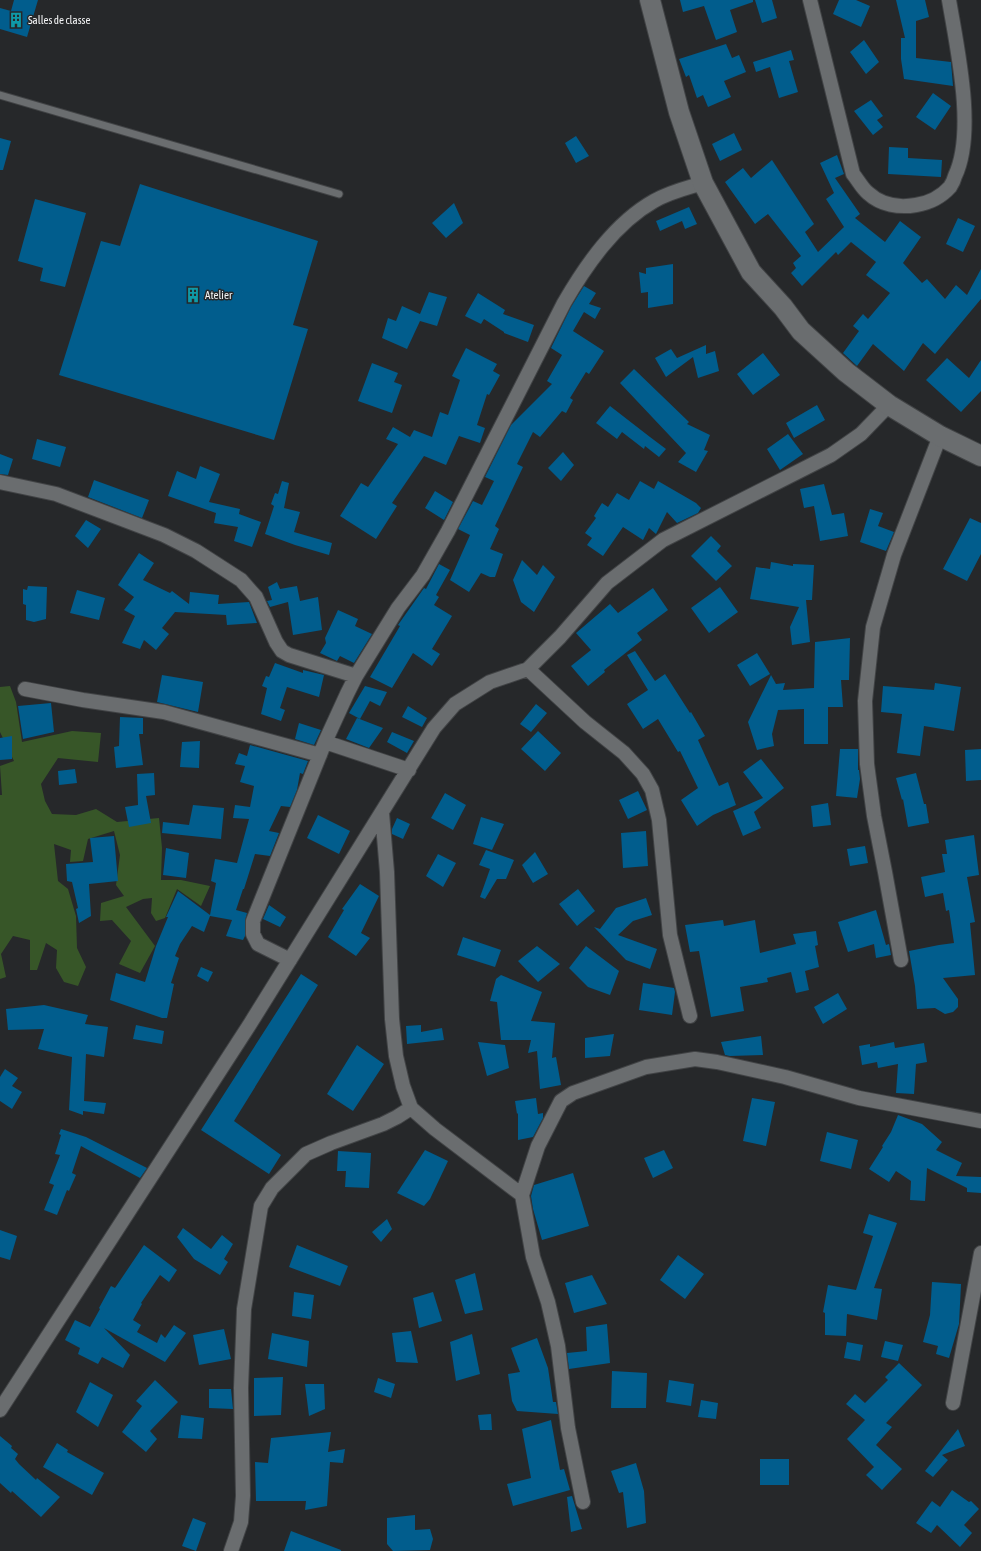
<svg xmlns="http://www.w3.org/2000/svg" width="981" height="1551" font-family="'Asap Condensed',sans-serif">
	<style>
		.green { fill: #375628 }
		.building { fill: #015d8d }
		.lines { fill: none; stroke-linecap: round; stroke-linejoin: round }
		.lane-casing { stroke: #414345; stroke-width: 9 }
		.street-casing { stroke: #414345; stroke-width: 16 }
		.secondary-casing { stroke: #414345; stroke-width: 22 }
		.lane { stroke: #6a6d6f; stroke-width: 7 }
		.street { stroke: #6a6d6f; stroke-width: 14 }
		.secondary { stroke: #6a6d6f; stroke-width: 20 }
		.labels { text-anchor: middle; stroke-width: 3; stroke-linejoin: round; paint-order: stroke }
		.poi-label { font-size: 11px; fill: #f4f5f6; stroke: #26282a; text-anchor: start }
	</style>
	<rect width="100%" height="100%" fill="#26282a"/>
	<path class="green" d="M10,686L16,702L22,742L72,731L101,733L98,762L58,758L41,784L45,801L52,814L76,815L96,809L117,822L159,818L162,848L161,880H181L210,886L201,906L177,889L165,918L156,921L151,913L152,898L143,899L126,907L155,946L140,973L119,964L131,941L112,920L100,921L101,903L124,896L116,885L120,855L114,831L88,839L83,861L70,862L71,850L54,844L58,881L68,889L76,916L77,948L86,967L78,986L64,982L56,968L57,950L46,943L37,970H30V940L13,936L1,954L6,977L0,979V795H2L0,766L14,761L0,732V687Z"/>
	<path class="building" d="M14,0H38L27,37L0,29V8L11,11Z
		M680,0H753V2L730,10L737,32L716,40L704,6L683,12Z
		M755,0H772L777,18L762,23Z
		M839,0H856L870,6L861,27L833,14Z
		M896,0H925L929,17L916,21V58L951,62L953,86L904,79L901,59V38H905Z
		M864,40L879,62L866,74L850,52Z
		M726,44L732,58L739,55L746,72L724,81L731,97L708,107L703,95L697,98L689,75L686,77L679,59Z
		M791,50L794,60L789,61L798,92L779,98L770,67L756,72L753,62Z
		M933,93L951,106L935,130L916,117Z
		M871,100L883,116L877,120L883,127L873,135L854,111Z
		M734,133L742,150L720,161L712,144Z
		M576,136L589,156L576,163L565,143Z
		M0,138L11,141L3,170H0Z
		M889,147L908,148V158L942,160L941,177L888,174Z
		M837,155L844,174L835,178L860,214L855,218L885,242L900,221L921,237L903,263L922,283L927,279L945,299L956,285L967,295L981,269V299L935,354L923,343L904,371L873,344L857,366L843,353L859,331L853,326L863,314L868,319L890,293L866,275L876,262L851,242L838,255L836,252L802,286L791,273L796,268L793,263L801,256L768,214L755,224L725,182L743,168L751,178L772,160L814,224L805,232L818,252L844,227L826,199L834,193L820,163Z
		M140,184L318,241L293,325L308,329L274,440L59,375L101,241L120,246Z
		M35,199L86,213L65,287L40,281L43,268L18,261Z
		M454,203L463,223L446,238L432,223Z
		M689,207L697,224L685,229L682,221L660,231L656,221Z
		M958,218L975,226L963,252L946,244Z
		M673,264V304L648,308V292L641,293L639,272L646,274V268Z
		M584,286L596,293L589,304L601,308L595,319L584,312L573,331L604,351L589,374L586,372L570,398L573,400L566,413L562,411L540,437L533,432L517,464L523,467L495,526L499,529L490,549L503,554L495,577H490L481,573L469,592L450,580L470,535L458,529L473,501L482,505L494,481L485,477L511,425L552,384L547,381L562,355L551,348L571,307Z
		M429,292L447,297L437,326L420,321L407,349L382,338L388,318L396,321L402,306L420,314Z
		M478,293L505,310L503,314L534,325L528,342L504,333V332L484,319L481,324L465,316Z
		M706,345V354L715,351L719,371L698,378L693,357L666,377L655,358L671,349L677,358Z
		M466,348L497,364L493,371L500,375L489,395L487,394L477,425L485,428L480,443L459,436L446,465L424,456L392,503L397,506L376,539L340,516L361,483L368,487L398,444L386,439L393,427L410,437L414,430L432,437L440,412L448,415L460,380L452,376Z
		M763,353L780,375L753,395L737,374Z
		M947,358L969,378L981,360V391L961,412L926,380Z
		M372,363L398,373L394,382L402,385L392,413L358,401Z
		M634,369L689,422L687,424L710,435L704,450L708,451L696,472L678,462L686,453L620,383Z
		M817,405L825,420L794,438L786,423Z
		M610,406L650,437L666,449L659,457L645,446L644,449L622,432L617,439L596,423Z
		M788,434L803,454L780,470L767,449Z
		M37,439L66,447L60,467L32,459Z
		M563,452L574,465L561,481L548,468Z
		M0,454L13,459L8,475L0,474Z
		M200,466L220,474L209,502L240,509L239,514L261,522L252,547L234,541L238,527L214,523L216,513L168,496L177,471L196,479Z
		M94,480L149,500L142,518L88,497Z
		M282,481L289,483L284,508L300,512L294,532L332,543L329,555L295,545L265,534L274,506L271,504L275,493L278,494Z
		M640,481L654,489L658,481L696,503L701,508L698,513L677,523L667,512L656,534L649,528L643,540L623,527L603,556L587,545L592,538L585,533L596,518L594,516L602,503L608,507L617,493L629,500Z
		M824,484L832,515L844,513L848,536L820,541L814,506L804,508L800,489Z
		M435,491L453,502L444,520L425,508Z
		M870,509L883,513L878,526L894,532L886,551L860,542Z
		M970,518L981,523V554L967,581L943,569Z
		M86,520L101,529L88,548L75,536Z
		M711,536L721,546L717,551L732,566L716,581L691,556Z
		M139,553L154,563L143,580L170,593L172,591L189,604L190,592L219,595L218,604L249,602L257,623L227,625L226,615L175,612L162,628L169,634L156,650L144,640L140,649L122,643L135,616L124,610L134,597L118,585Z
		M522,560L537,575L543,565L555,577L534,612L521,602L513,580Z
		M771,562L793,566V564L814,565L812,600H806L810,642L792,645L790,627L799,607L750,599L756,567L770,569Z
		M439,564L450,570L436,595L439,597L434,605L452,616L432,649L440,654L432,666L413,653L392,688L370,677L400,626L398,625L424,588L426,589Z
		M277,582L280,589L297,586L300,601L318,597L322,630L293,635L288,602L270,607L267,601L272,600L268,587Z
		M28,586L47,587L46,619L34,622L26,620V605L23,604V589L27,590Z
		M720,587L738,612L709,633L691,608Z
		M653,588L668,610L637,633L642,640L604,670L605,672L588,686L571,666L591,650L576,633L610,604L618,613Z
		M77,590L105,598L99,620L70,613Z
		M338,610L358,619L355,626L372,634L354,663L340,656L337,661L320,653L326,643L325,638Z
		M850,638L849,680H841L843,707H828V744H804V709L778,710L772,734L774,746L757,750L748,722L771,675L776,684L785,683L783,690L814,688L815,642Z
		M635,651L655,681L665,674L690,713L691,712L705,736L698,740L719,786L728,782L736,805L713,815L697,826L681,800L698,788L680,751L678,752L658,719L643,729L627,704L648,690L627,655Z
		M757,653L770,674L750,686L737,665Z
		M275,663L303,673V670L324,675L319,697L287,687L280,708L285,710L281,721L261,714L267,688L262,686L266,676L269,677Z
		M162,675L203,682L198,712L157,702Z
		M935,683L961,687L954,731L924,726L920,756L897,753L902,714L881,712L883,686L934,690Z
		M365,686L387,692L380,706L370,701L360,719L349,713Z
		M51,703L54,732L23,739L18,706Z
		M536,704L547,713L531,732L520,724Z
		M408,706L427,718L422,727L402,717Z
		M120,717L143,718V734H139L143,765L116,768L114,747L119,746Z
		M357,718L383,728L369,748L346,739Z
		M299,723L321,730L314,745L295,739Z
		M538,731L561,753L545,771L521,749Z
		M392,732L414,741L407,753L387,742Z
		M12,736V759L0,760V738Z
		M200,741L199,768L180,767L182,742Z
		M250,745L308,761L303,774L300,773L297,790L290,807L281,806L269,831L279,833L270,856L255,854L244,889H243L236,910L247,913L245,921V936L243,940L226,936L232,920L210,916L204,932L192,926L180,944L175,956L179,958L171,983L174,984L167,1018H162L110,1000L116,973L145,982L156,946L168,917H166L178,891L210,915L216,883L211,881L215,859L237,863L249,819L233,818L235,805L250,807L254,786L240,782L245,766L235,764L239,753L247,756Z
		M840,749H858V770H859L860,779L857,798L836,796Z
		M981,749V780L966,781L965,750Z
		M761,759L784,788L754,812L761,828L743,836L733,811L763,798L743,772Z
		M75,769L77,783L59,785L58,771Z
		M154,773L155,795L146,796L151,823L129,827L125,807L138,805L137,774Z
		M916,773L924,804H926L929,823L908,827L903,799L902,800L896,778Z
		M638,791L647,810L628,819L619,800Z
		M445,793L466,805L453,830L431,818Z
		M828,803L831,825L813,827L811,806Z
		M193,805L224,808L221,839L162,833L163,822L189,825Z
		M318,815L350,831L339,854L307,838Z
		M481,817L504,824L492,850L473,844Z
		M397,818L410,824L403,839L392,834V829Z
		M646,831L648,866L623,868L621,833Z
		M974,835L979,875L967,877L975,922L970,923L975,975L943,978L958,999V1007L953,1012L945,1014L935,1008L917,1009L915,986L909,951L939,945L954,943L949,910L946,911L943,893L925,897L921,877L945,872L942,854H947L945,840Z
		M114,836L118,881L89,884L91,916L79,923L76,909L78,908L72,882L67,881L66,864L93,862L90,838Z
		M865,846L868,863L850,866L847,849Z
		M166,848L189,853L186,878L163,875Z
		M486,850L514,860L506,879H497L485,899L480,897L490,869L479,865Z
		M535,852L548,874L533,883L522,865Z
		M438,854L456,863L443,887L426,876Z
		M360,884L379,896L361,933L370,938L356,956L328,937L344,910L342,909Z
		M578,889L595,911L577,926L559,904Z
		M646,898L652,915L633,921L618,935L657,949L650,969L626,960L594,927L600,929L616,908Z
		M269,905L286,917L280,927L263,919Z
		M876,910L886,945L889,944L891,955L876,958L874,944L848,952L838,922Z
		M723,920L724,926L755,920L760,953L796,944L793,934L816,931L818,945L815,946L819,967L805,971L809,990L796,993L791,972L767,978L768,982L740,987L744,1011L711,1017L699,951L690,952L685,925Z
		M463,937L501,950L495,967L457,955Z
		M537,946L560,964L538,982L518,961Z
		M586,946L619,971L610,995L588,987L569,968Z
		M201,967L213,972L208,982L197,976Z
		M301,974L318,985L234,1121L281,1155L269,1174L201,1130Z
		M501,975L542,992L531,1021L555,1023L552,1058L556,1057L561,1085L540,1089L537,1051L528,1053L531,1040H501L497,1002L490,1001L496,979Z
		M643,983L674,988L675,992L672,1015L639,1010Z
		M838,993L847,1009L823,1024L814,1007Z
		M44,1005L88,1015L85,1024L108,1027L104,1057L86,1054L84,1101L106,1103L104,1114L83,1111V1115L69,1110L72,1057L38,1049L44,1029L8,1030L6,1009Z
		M136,1025L164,1031L162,1044L133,1039Z
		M421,1025V1032L442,1028L444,1040L407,1044L406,1026Z
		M614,1034L610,1056L585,1058V1038Z
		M761,1036L763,1055L730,1056L725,1055L721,1042Z
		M478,1042L505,1045L509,1068L487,1076Z
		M894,1042L895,1048L924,1043L927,1062L916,1064L914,1094L896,1093L898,1064L878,1068L877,1062L862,1065L859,1046L870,1044V1047Z
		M357,1045L384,1064L353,1111L327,1094Z
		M5,1069L18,1078L12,1086L22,1092L12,1109L0,1101V1077Z
		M536,1098L538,1114L543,1113V1118L533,1137L518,1140V1113L517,1114L515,1101Z
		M752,1098L775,1102L766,1146L743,1141Z
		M898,1115L922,1124L942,1142L936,1150L962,1163L956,1176L981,1177V1193L967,1192V1188L927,1168L925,1201L910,1200L911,1181L896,1171L889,1182L869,1169L883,1147L882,1146L891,1132Z
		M61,1129L86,1137L147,1168L140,1178L81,1146L72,1173L76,1175L69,1191L67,1190L57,1215L44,1210L54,1185L49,1183L60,1155L55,1154L61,1135L59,1134Z
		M827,1132L858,1140L851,1169L820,1161Z
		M425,1150L448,1161L430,1199L424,1206L397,1193Z
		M664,1150L673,1168L653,1178L644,1158Z
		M338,1151L371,1153L369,1188L345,1187L346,1171H337Z
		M573,1173L589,1226L542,1240L533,1209L531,1196L534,1185Z
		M869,1214L897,1223L874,1288L882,1289L877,1320L847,1314L846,1336L825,1335V1313L823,1312L828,1285L856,1290L873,1236L863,1233Z
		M387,1219L392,1229L381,1242L372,1232Z
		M183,1228L211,1249L222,1235L233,1244L224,1259L228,1262L220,1275L194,1259L177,1237Z
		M0,1230L17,1236L10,1260L0,1257Z
		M144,1245L177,1270L169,1282L160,1275L141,1303L142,1304L133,1320L141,1325L137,1332L157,1343L161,1334L165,1338L174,1325L186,1333L165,1362L104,1328L130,1355L123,1368L102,1357L98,1364L78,1354L80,1348L65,1340L75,1320L90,1327L100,1309L99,1308L111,1286L115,1288Z
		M297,1245L348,1266L340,1286L289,1267Z
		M678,1255L704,1274L685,1299L660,1280Z
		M475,1273L483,1310L465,1314L455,1280Z
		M592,1275L607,1304L574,1313L565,1283Z
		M932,1282L961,1284L959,1324L949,1358L936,1354L938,1346L923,1342L930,1315Z
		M294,1292L314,1295L311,1319L292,1316Z
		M433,1292L442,1321L419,1328L413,1298Z
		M607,1324L610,1363L569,1369L567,1353L587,1351L586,1327Z
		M224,1329L231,1359L199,1365L193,1335Z
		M411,1331L418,1363L396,1362L392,1333Z
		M272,1333L309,1341L307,1367L268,1359Z
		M472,1334L480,1374L456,1381L450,1342Z
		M537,1338L548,1368L553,1402H556L558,1414L517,1411L512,1401L508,1374L520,1372L511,1348Z
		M885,1341L903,1345L898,1361L881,1357Z
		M847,1342L863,1345L860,1361L844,1358Z
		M899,1363L922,1385L886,1423L892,1427L876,1445L902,1469L882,1490L866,1475L874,1467L847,1439L865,1420L846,1404L855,1394L865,1403L888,1380L885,1377Z
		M612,1371L647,1373L646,1408H611Z
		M283,1377L281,1415L254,1416V1378Z
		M378,1378L395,1384L391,1398L374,1392Z
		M155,1380L178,1402L150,1431L157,1439L146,1452L122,1432L142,1406L136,1401Z
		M669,1380L694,1384L691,1406L666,1402Z
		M90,1382L113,1395L98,1427L76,1412Z
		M305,1384H324L325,1409L309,1416Z
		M209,1389H231L233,1409L209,1408Z
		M701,1400L718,1403L716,1419L698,1417Z
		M491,1414L492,1430H480L478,1415Z
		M181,1415L204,1418L202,1439L178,1438Z
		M551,1420L560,1470L564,1469L570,1490L513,1506L507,1484L531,1478L522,1429Z
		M958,1429L965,1446L942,1455L948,1460L933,1477L925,1471Z
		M331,1432L328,1452L345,1449L343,1463L330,1462L327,1506L305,1510L306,1501H256L255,1462L268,1463L271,1438Z
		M0,1436L12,1446L11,1448L18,1454L15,1459L19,1464L36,1480L37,1478L60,1497L41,1517L12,1491L11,1493L0,1483Z
		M57,1443L68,1450L67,1452L104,1473L92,1495L43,1467Z
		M760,1459H789V1485H760Z
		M636,1463L644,1491L646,1523L627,1528L623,1492L619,1493L611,1471Z
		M952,1490L969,1502L971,1501L979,1509L964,1525L972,1533L960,1547L937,1525L931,1533L916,1523L932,1501L940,1507Z
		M572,1496L582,1529L571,1532L567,1497Z
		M415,1515V1530L430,1529L433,1539L430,1550L393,1551L387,1544V1518Z
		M193,1518L206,1523L196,1551L182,1546Z
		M291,1531L341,1550V1551H284Z"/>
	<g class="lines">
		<defs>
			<path id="lane" d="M0,95L339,194"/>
			<path id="street" d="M810,0L853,174C858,180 862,188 868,193C881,205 899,208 916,205C929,203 941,197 950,187C952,184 954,180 955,176C976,132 957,48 949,0
				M0,482L56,494L164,535L196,551L241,580L256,597L276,642L282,651L289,655L356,676
				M528,669L585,722L624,753L643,774L652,790L659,820L670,935L690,1016
				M25,689L83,700L164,712L320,755
				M325,742L409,770
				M382,813L387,872L392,1019L396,1056L403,1086L411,1108L435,1129L522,1195
				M290,960L258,944L253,934V921L325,742L347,694L356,676L398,608L423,575L448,531L564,303C586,265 615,223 654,201C669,192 687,188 703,183
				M901,960L885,872L874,816L867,764L865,701L873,627L894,555L940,436
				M953,1403L981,1253
				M0,1410L250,1024L434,728L455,704L490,682L528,669L560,637L607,583L663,540L831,455L861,434L889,405
				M583,1502L568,1428L558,1346L548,1302L533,1257L522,1195L538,1146L561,1101L573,1093L646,1067L695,1059L717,1062L785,1077L859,1098L981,1121
				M231,1551L241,1522L243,1496L241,1388L244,1309L261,1206L272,1188L306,1154L331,1143L383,1124L397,1117L411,1108"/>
			<path id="secondary" d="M650,0L679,112L703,183L751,272L783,307L801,331L846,372L889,405L940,436L981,456"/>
		</defs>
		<use href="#lane" class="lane-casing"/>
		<use href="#street" class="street-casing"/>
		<use href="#secondary" class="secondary-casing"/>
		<use href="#lane" class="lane"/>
		<use href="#street" class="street"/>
		<use href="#secondary" class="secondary"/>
	</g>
	<defs>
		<symbol id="building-bare" viewBox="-9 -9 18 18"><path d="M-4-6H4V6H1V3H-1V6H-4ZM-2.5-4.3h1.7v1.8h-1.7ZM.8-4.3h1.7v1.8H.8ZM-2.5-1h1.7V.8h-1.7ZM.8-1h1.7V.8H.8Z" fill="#0f9aa8" stroke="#26282a" stroke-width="2.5" paint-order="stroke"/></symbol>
	</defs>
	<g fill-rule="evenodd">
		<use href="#building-bare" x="5" y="9" width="22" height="22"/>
		<use href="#building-bare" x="182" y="284" width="22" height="22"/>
	</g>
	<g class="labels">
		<g class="poi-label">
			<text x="28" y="24">Salles de classe</text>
			<text x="205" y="299">Atelier</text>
		</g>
	</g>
</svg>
